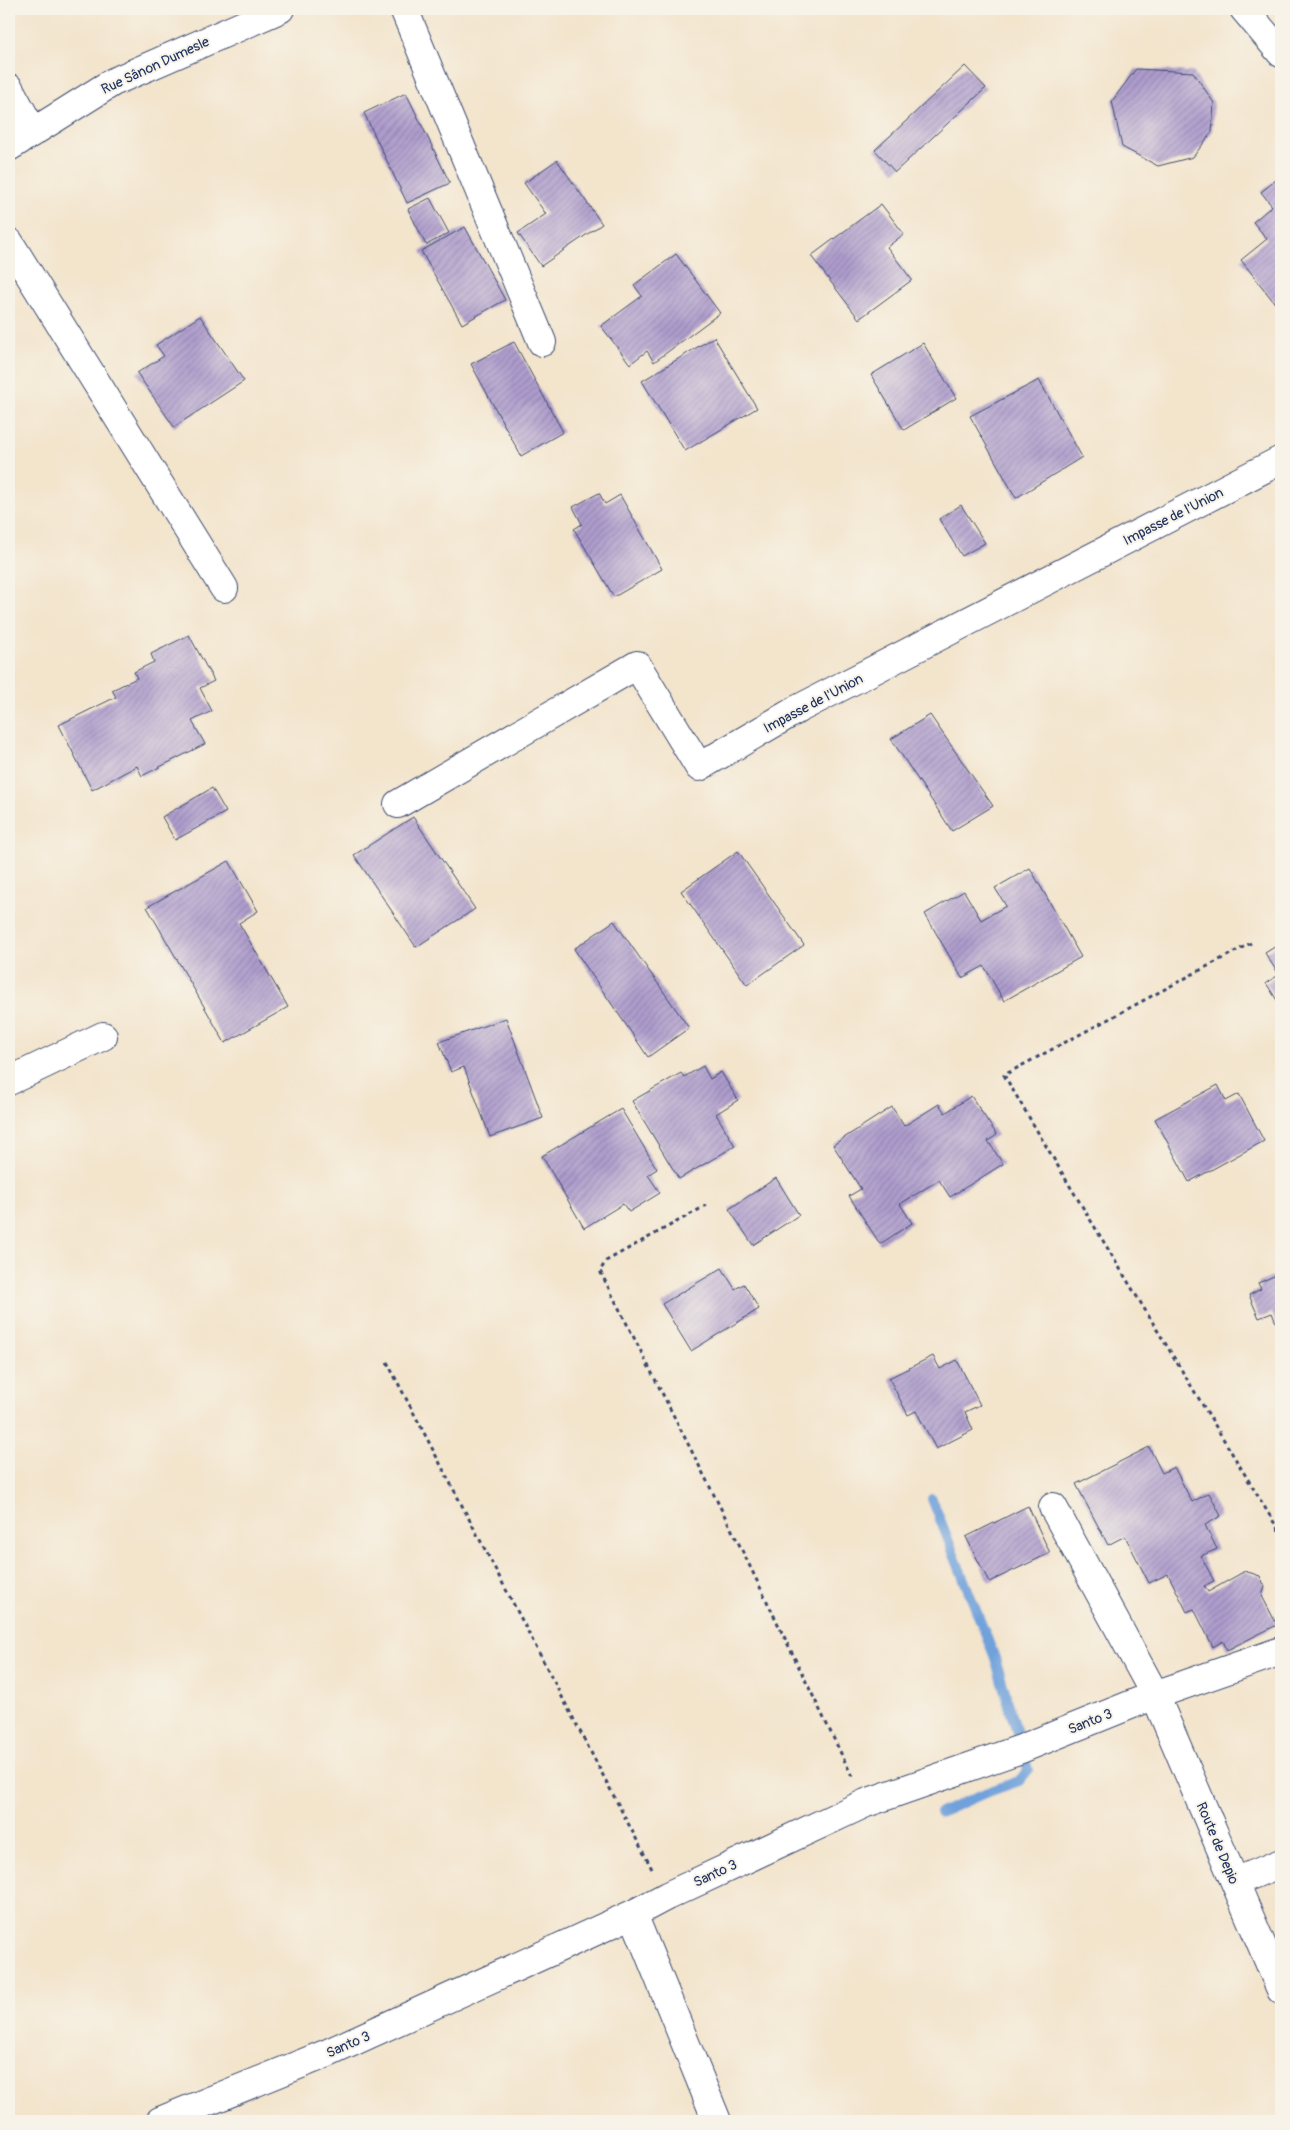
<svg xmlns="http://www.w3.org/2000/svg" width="1290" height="2130" font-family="Pangolin,sans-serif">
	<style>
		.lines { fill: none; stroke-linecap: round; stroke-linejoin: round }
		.stream { stroke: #70a1db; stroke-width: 10 }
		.building { fill: url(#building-hatch) }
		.minor-casing { stroke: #3b4a6e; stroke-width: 30 }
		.path { stroke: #3b4a6e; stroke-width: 3; stroke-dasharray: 4 4; stroke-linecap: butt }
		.minor { stroke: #fff; stroke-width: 28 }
		.labels { text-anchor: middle; stroke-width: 4; stroke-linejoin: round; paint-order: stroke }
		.street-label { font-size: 14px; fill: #1b2f5e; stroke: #f7f3e8 }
	</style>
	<defs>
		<pattern id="building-hatch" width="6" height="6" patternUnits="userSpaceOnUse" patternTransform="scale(1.25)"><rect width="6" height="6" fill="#af9dcd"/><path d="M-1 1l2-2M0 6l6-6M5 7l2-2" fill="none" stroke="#8e80aa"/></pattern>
	</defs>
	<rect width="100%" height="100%" fill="#f7f3e8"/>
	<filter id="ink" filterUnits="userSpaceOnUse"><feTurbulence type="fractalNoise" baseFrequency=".02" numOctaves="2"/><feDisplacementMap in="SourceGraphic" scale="10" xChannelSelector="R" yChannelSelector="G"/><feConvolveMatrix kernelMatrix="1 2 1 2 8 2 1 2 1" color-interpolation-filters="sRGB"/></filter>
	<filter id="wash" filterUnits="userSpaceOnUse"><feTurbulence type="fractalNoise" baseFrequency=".0096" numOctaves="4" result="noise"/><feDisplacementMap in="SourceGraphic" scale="20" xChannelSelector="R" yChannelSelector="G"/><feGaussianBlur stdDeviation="1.12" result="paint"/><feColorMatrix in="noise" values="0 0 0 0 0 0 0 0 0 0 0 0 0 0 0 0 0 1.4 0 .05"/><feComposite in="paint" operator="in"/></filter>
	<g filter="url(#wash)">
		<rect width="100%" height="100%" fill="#f3e4cc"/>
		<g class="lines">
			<path class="stream" d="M932,1499L995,1658L1028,1770L1019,1781L985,1793L940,1813"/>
		</g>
		<g id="blocks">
			<path class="building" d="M965,66L986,88L895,172L875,150Z
				M1136,69L1193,72L1214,103L1212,132L1193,157L1158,166L1122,147L1112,101Z
				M406,93L450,183L407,203L364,113Z
				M557,160L602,224L541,266L518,233L546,214L524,183Z
				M1281,176V311L1241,260L1267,239L1253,222L1272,206L1261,192Z
				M430,198L449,233L426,245L408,209Z
				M881,204L904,234L887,247L912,280L859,319L811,256Z
				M465,227L505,300L462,324L421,251Z
				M676,254L720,313L654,362L647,351L630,364L601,326L642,296L634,285Z
				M200,316L244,381L174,427L137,373L164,356L156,345Z
				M714,337L757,408L685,451L642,381Z
				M514,342L563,432L521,456L471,364Z
				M923,343L956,398L904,430L871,375Z
				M1039,380L1082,457L1016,498L970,416Z
				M599,493L605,504L620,495L662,569L614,597L574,529L582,524L573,507Z
				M961,505L985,543L962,556L939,519Z
				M189,635L214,681L200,688L212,711L192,721L205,744L142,776L137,766L92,790L59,725L116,697L112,690L137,678L134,672L154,662L151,654Z
				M930,715L993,806L952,831L891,739Z
				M212,788L226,812L175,840L162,817Z
				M413,817L475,909L416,947L354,855Z
				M738,851L804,945L747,985L681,891Z
				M229,861L258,911L239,923L288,1007L225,1043L147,907Z
				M1030,868L1081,957L1004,1001L984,966L962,978L925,914L964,891L981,920L1006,906L995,888Z
				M614,921L689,1028L648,1057L574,949Z
				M1281,943V1004L1280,1005L1266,983L1279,975L1265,953Z
				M506,1018L543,1118L490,1137L464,1067L451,1072L439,1042Z
				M703,1066L710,1079L721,1072L738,1100L716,1114L735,1146L679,1179L632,1101L681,1073L684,1077Z
				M1218,1085L1226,1101L1239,1094L1264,1141L1189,1182L1155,1119Z
				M971,1096L997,1135L988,1141L1003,1164L950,1197L939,1180L900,1204L912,1223L880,1244L849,1196L861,1189L833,1145L892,1107L904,1126L939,1104L945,1113Z
				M621,1109L657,1169L648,1175L660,1193L629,1212L623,1204L584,1228L542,1156Z
				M776,1178L799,1215L753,1245L729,1209Z
				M722,1268L735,1289L744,1284L759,1309L691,1351L662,1304Z
				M1281,1273V1335L1272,1313L1259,1318L1249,1295L1261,1289L1258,1283Z
				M933,1356L940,1369L957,1360L980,1405L965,1412L973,1430L936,1449L916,1411L908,1415L889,1378Z
				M1149,1447L1162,1473L1174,1467L1192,1502L1209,1493L1221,1516L1205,1525L1217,1549L1201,1556L1214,1581L1204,1586L1208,1592L1245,1571L1260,1576L1265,1587L1262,1596L1277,1625L1227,1650L1223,1641L1213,1647L1194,1609L1187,1612L1168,1574L1149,1583L1125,1536L1108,1545L1076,1484Z
				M1028,1506L1050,1553L989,1582L966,1537Z"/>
		</g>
	</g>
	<g filter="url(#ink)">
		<use href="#blocks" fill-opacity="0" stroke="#3b4a6e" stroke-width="1"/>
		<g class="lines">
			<defs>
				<path id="minor" d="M404,9L542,342
					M1244,9L1281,53
					M9,88L33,132
					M9,147L113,82L280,9
					M9,242L224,588
					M398,804L637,665L699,767L798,709L1281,460
					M9,1081L103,1036
					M1053,1507L1155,1695L1281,1990
					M1235,1882L1281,1863
					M633,1914L717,2121
					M160,2121L328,2053L633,1914L667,1896L866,1803L1021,1749L1155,1695L1281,1651"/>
			</defs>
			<use href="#minor" class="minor-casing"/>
			<path class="path" d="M1251,943L1004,1075L1068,1183L1281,1534
				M707,1205L606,1261L600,1271L740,1546L852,1776
				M387,1362L652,1869"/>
			<use href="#minor" class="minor"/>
		</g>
	</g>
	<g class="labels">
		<g class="street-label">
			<text transform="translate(155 65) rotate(-25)" y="5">Rue Sânon Dumesle</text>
			<text transform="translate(1173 516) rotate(-27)" y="5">Impasse de l'Union</text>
			<text transform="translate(813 703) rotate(-28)" y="5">Impasse de l'Union</text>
			<text transform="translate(1090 1721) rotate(-22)" y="5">Santo 3</text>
			<text transform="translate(1218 1843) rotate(67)" y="5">Route de Depio</text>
			<text transform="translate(715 1873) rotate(-25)" y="5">Santo 3</text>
			<text transform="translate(348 2044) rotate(-24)" y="5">Santo 3</text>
		</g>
	</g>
	<rect width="1290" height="2130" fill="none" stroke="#f7f3e8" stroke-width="30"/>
</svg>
